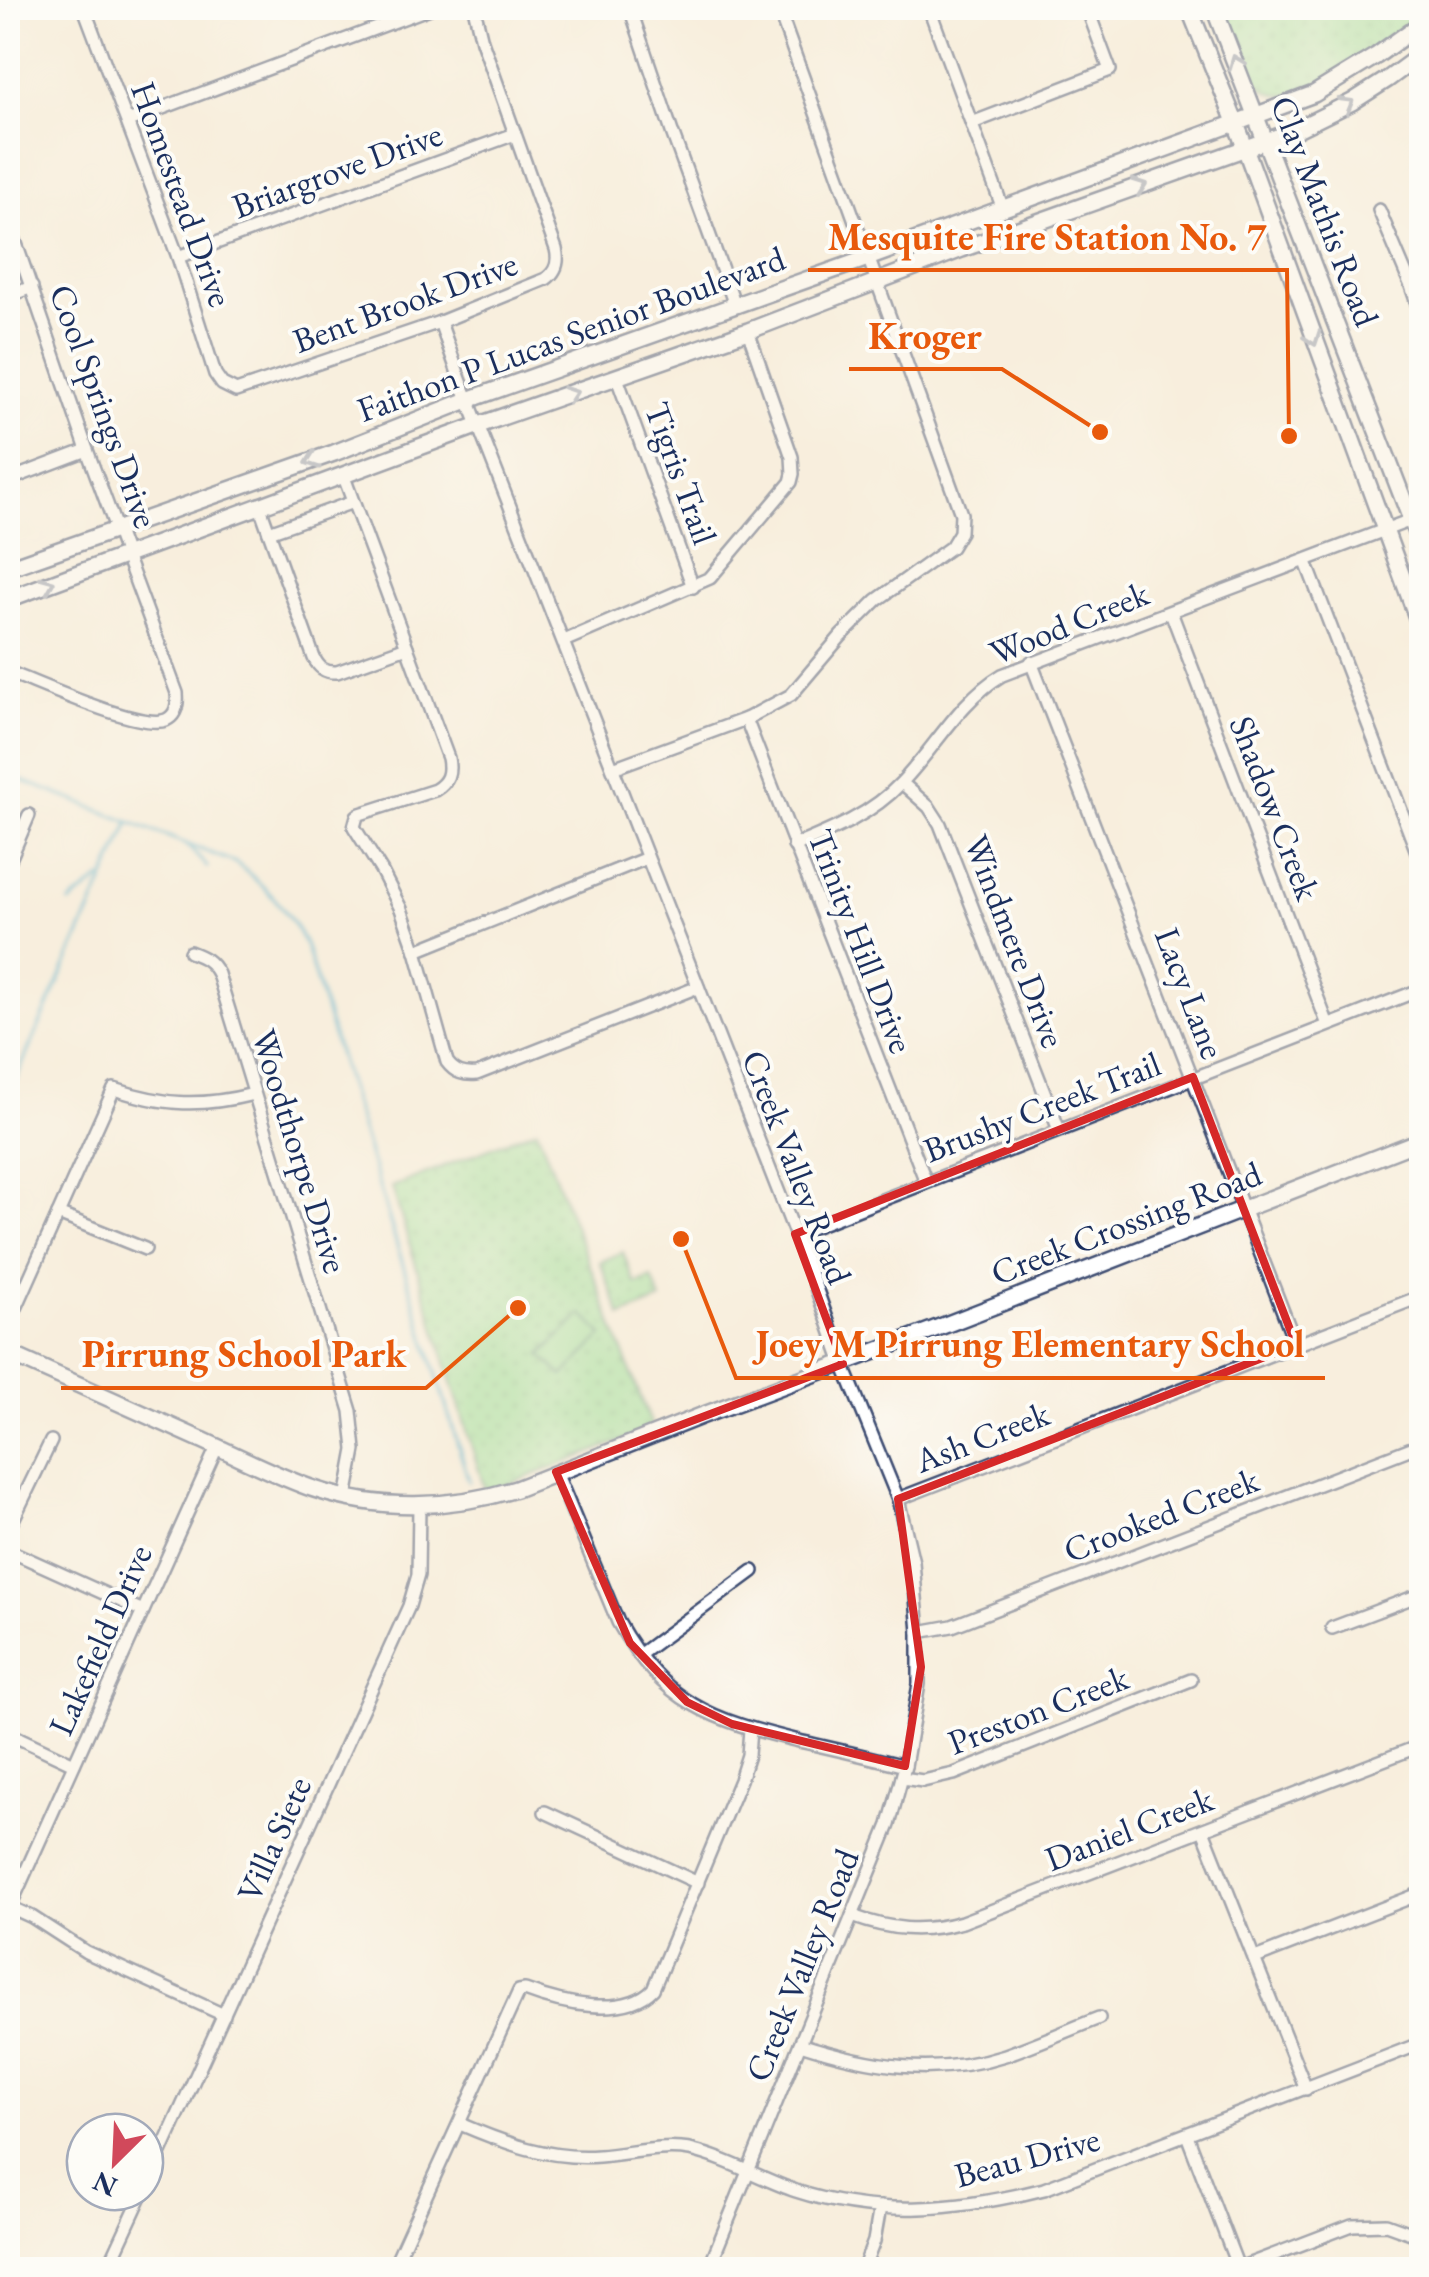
<svg xmlns="http://www.w3.org/2000/svg" width="1429" height="2277" font-family="'EB Garamond',serif">
  <defs>
    <pattern id="grass-dots" width="8" height="8" patternUnits="userSpaceOnUse" patternTransform="scale(2.5)"><rect width="8" height="8" fill="#98df99"/><path d="M2 2h.1M6 6h.1" fill="none" stroke="#82c086" stroke-width="1.8" stroke-linecap="round"/></pattern>
  </defs>
  <rect width="100%" height="100%" fill="#fdfcf7"/>
  <filter id="ink" filterUnits="userSpaceOnUse"><feTurbulence type="fractalNoise" baseFrequency=".01" numOctaves="2"/><feDisplacementMap in="SourceGraphic" scale="20" xChannelSelector="R" yChannelSelector="G"/><feConvolveMatrix kernelMatrix="1 2 1 2 8 2 1 2 1" color-interpolation-filters="sRGB"/></filter>
  <filter id="wash" filterUnits="userSpaceOnUse"><feTurbulence type="fractalNoise" baseFrequency=".0048" numOctaves="4" result="noise"/><feDisplacementMap in="SourceGraphic" scale="40" xChannelSelector="R" yChannelSelector="G"/><feGaussianBlur stdDeviation="2.25" result="paint"/><feColorMatrix in="noise" values="0 0 0 0 0 0 0 0 0 0 0 0 0 0 0 0 0 1.4 0 .05"/><feComposite in="paint" operator="in"/></filter>
  <g filter="url(#wash)">
    <rect width="100%" height="100%" fill="#f8eedd"/>
    <g fill="url(#grass-dots)" stroke="#5a877c" stroke-width="2.5">
      <path d="M1221,8h200l1,3c-36,37 -82,60 -126,85 -51,4 -61,-51 -75,-88z"/>
      <polygon points="537,1129 653,1429 486,1493 392,1187"/>
      <polygon points="623,1252 635,1284 652,1278 661,1300 621,1316 600,1262"/>
    </g>
    <polygon fill="#98df99" stroke="#5a877c" stroke-width="2.5" points="582,1314 603,1335 563,1376 541,1355"/>
    <g fill="none" stroke-linecap="round" stroke-linejoin="round">
      <g stroke="#4faece" stroke-width="4">
        <path d="M8,775l228,88c30,24 52,47 69,81l164,537"/>
        <polyline points="187,845 207,867"/>
        <polyline points="70,903 102,878"/>
        <polyline points="8,1096 130,822"/>
      </g>
    </g>
  </g>
  <g filter="url(#ink)">
    <g fill="none" stroke-linecap="round" stroke-linejoin="round">
      <defs>
        <g id="street">
          <path d="M84,8l94,249 37,117 7,10 14,7 204,-69 106,-43c11,-8 13,-18 10,-30l-74,-208 -8,-33"/>
          <polyline points="630,8 672,132 735,305"/>
          <polyline points="929,8 1003,209"/>
          <polyline points="128,121 430,8"/>
          <polyline points="972,123 1110,70 1087,8"/>
          <polyline points="1379,210 1411,286 1422,317"/>
          <path d="M8,220l79,230 90,243c1,11 0,22 -11,27 -27,10 -128,-37 -158,-48"/>
          <polyline points="178,257 515,134"/>
          <polyline points="8,296 32,287"/>
          <polyline points="440,322 460,379 814,1282 843,1364 898,1499 913,1562 919,1632 919,1684 905,1766 889,1825 708,2270"/>
          <polyline points="617,378 693,587"/>
          <path d="M344,477l104,281c3,15 0,24 -13,32l-75,24 -3,2 -3,11 27,43 20,39 15,42 31,111c8,11 17,13 30,12l221,-87"/>
          <polyline points="8,480 87,450"/>
          <path d="M260,507l54,151c5,10 11,15 23,14l70,-25"/>
          <polyline points="269,532 353,502"/>
          <polyline points="1306,562 1422,865"/>
          <polyline points="1171,612 1328,1025"/>
          <polyline points="564,641 710,578 791,482 793,474 792,457 748,331"/>
          <polyline points="1031,662 1296,1345"/>
          <polyline points="746,719 926,1182"/>
          <polyline points="613,768 746,719 791,695 841,636 877,600 951,547 960,532 961,514 778,8"/>
          <polyline points="902,783 929,807 940,824 1059,1130"/>
          <path d="M794,846c39,-16 78,-32 107,-63 35,-36 58,-82 101,-108l409,-155"/>
          <polyline points="8,864 29,815"/>
          <polyline points="416,951 647,858"/>
          <path d="M190,952c13,5 21,8 28,22l133,437 4,39 -9,48"/>
          <polyline points="58,1214 145,1249"/>
          <polyline points="795,1234 1422,989"/>
          <path d="M8,1326l106,-237c52,17 87,18 140,5"/>
          <path d="M556,1472l62,150c46,82 94,98 181,119 35,8 71,16 106,25"/>
          <polyline points="898,1499 1422,1296"/>
          <polyline points="8,1530 51,1441"/>
          <polyline points="8,1550 143,1611"/>
          <polyline points="1332,1628 1422,1594"/>
          <polyline points="919,1632 952,1626 1422,1444"/>
          <polyline points="639,1655 753,1571"/>
          <polyline points="8,1733 74,1764"/>
          <polyline points="902,1778 923,1781 954,1774 1191,1680"/>
          <polyline points="545,1812 698,1883"/>
          <polyline points="1203,1830 1306,2089"/>
          <polyline points="8,1906 32,1917 86,1952 224,2015"/>
          <polyline points="8,1911 217,1447"/>
          <path d="M852,1916c38,14 70,17 110,6l460,-177"/>
          <polyline points="1255,1958 1422,1893"/>
          <path d="M800,2044c69,22 134,34 205,11 32,-11 63,-25 94,-37"/>
          <path d="M460,2124c44,19 90,36 139,32 29,-2 62,-11 91,-6 36,8 71,29 106,41 83,27 165,19 248,-2l378,-146"/>
          <polyline points="1187,2135 1239,2270"/>
          <polyline points="145,2188 409,1606 418,1575 419,1505"/>
          <polyline points="107,2270 143,2192"/>
          <path d="M392,2270l127,-279 6,-1c34,13 99,29 128,-1l87,-209 8,-25 2,-26"/>
          <polyline points="863,2270 874,2241 880,2207"/>
          <polyline points="1234,2270 1352,2225 1386,2224 1422,2237"/>
        </g>
        <g id="secondary">
          <polyline points="1189,8 1240,134 1422,631"/>
          <polyline points="1214,8 1422,548"/>
          <polyline points="8,568 334,453 468,400 868,258 1314,94 1376,56 1422,23"/>
          <polyline points="8,599 479,425 748,331 962,249 1291,132 1352,102 1388,79 1422,54"/>
          <path d="M8,1353c62,28 125,56 187,84 40,17 78,38 119,52 66,22 136,20 202,0l185,-73 231,-86 490,-190"/>
        </g>
      </defs>
      <use href="#street" stroke="#3c4c71" stroke-width="16"/>
      <use href="#secondary" stroke="#3c4c71" stroke-width="20"/>
      <use href="#street" stroke="#fff" stroke-width="11"/>
      <use href="#secondary" stroke="#fff" stroke-width="15"/>
    </g>
    <defs><path id="oneway-chevron" d="M-2-3.5L2.5 0L-2 3.5" fill="none" stroke-width="1.6" stroke-linecap="round" stroke-linejoin="round" transform="scale(2.5)"/></defs>
    <g stroke="#8d97ae">
      <use href="#oneway-chevron" transform="translate(1236 62) rotate(-111)"/>
      <use href="#oneway-chevron" transform="translate(1347 104) rotate(-30)"/>
      <use href="#oneway-chevron" transform="translate(1140 186) rotate(-20)"/>
      <use href="#oneway-chevron" transform="translate(1313 339) rotate(70)"/>
      <use href="#oneway-chevron" transform="translate(571 394) rotate(-19)"/>
      <use href="#oneway-chevron" transform="translate(312 461) rotate(160)"/>
      <use href="#oneway-chevron" transform="translate(48 584) rotate(-22)"/>
    </g>
  </g>
  <path d="M0 0H1429V2277H0ZM1193,1077l103,268 -398,154 23,168 -16,99 -173,-42 -45,-22 -57,-59 -74,-171 287,-108 -48,-130z" fill="#f8eedd" fill-opacity=".55" fill-rule="evenodd"/>
  <path fill="none" stroke="#d62828" stroke-width="8" stroke-linejoin="round" d="M1193,1077l103,268 -398,154 23,168 -16,99 -173,-42 -45,-22 -57,-59 -74,-171 287,-108 -48,-130z"/>
  <g text-anchor="middle" stroke-width="8" stroke-linejoin="round" paint-order="stroke">
    <g font-size="35" fill="#1b2f5e" stroke="#fdfcf7">
      <text transform="translate(337 170) rotate(-20)" y="12">Briargrove Drive</text>
      <text transform="translate(182 194) rotate(70)" y="12">Homestead Drive</text>
      <text transform="translate(1325 211) rotate(69)" y="12">Clay Mathis Road</text>
      <text transform="translate(405 302) rotate(-20)" y="12">Bent Brook Drive</text>
      <text transform="translate(571 334) rotate(-20)" y="12">Faithon P Lucas Senior Boulevard</text>
      <text transform="translate(104 406) rotate(70)" y="12">Cool Springs Drive</text>
      <text transform="translate(681 473) rotate(70)" y="12">Tigris Trail</text>
      <text transform="translate(1069 623) rotate(-22)" y="12">Wood Creek</text>
      <text transform="translate(1275 808) rotate(69)" y="12">Shadow Creek</text>
      <text transform="translate(861 941) rotate(69)" y="12">Trinity Hill Drive</text>
      <text transform="translate(1015 941) rotate(69)" y="12">Windmere Drive</text>
      <text transform="translate(1190 993) rotate(69)" y="12">Lacy Lane</text>
      <text transform="translate(1042 1107) rotate(-21)" y="12">Brushy Creek Trail</text>
      <text transform="translate(300 1151) rotate(73)" y="12">Woodthorpe Drive</text>
      <text transform="translate(797 1167) rotate(69)" y="12">Creek Valley Road</text>
      <text transform="translate(1126 1223) rotate(-21)" y="12">Creek Crossing Road</text>
      <text transform="translate(982 1437) rotate(-21)" y="12">Ash Creek</text>
      <text transform="translate(1161 1515) rotate(-21)" y="12">Crooked Creek</text>
      <text transform="translate(100 1640) rotate(-66)" y="12">Lakefield Drive</text>
      <text transform="translate(1038 1710) rotate(-21)" y="12">Preston Creek</text>
      <text transform="translate(1129 1829) rotate(-21)" y="12">Daniel Creek</text>
      <text transform="translate(274 1839) rotate(-66)" y="12">Villa Siete</text>
      <text transform="translate(802 1965) rotate(-68)" y="12">Creek Valley Road</text>
      <text transform="translate(1027 2157) rotate(-15)" y="12">Beau Drive</text>
    </g>
  </g>
  <path fill="none" stroke="#e8590c" stroke-width="4" d="M1289 436L1287 270H808M1100 432L1002 369H849M681 1239L736 1378H1325M518 1308L426 1388H61"/>
  <g fill="#e8590c" stroke="#fdfcf7" stroke-width="4">
    <circle cx="1289" cy="436" r="10"/>
    <circle cx="1100" cy="432" r="10"/>
    <circle cx="681" cy="1239" r="10"/>
    <circle cx="518" cy="1308" r="10"/>
  </g>
  <g font-size="38" text-anchor="middle" font-weight="bold" fill="#e8590c" stroke="#fdfcf7" stroke-width="8" stroke-linejoin="round" paint-order="stroke">
    <text x="1047" y="250">Mesquite Fire Station No. 7</text>
    <text x="925" y="349">Kroger</text>
    <text x="1030" y="1357">Joey M Pirrung Elementary School</text>
    <text x="244" y="1367">Pirrung School Park</text>
  </g>
  <rect width="1429" height="2277" fill="none" stroke="#fdfcf7" stroke-width="40"/>
  <g transform="translate(115 2162) rotate(204)"><circle r="48" fill="#fdfcf7" stroke="#a3aaba" stroke-width="2.5"/>
  <path d="M0-8L18 38L0 25L-18 38Z" fill="#d1495b"/>
  <text y="-15" font-size="28" font-weight="bold" text-anchor="middle" fill="#1b2f5e">N</text>
  </g>
</svg>
